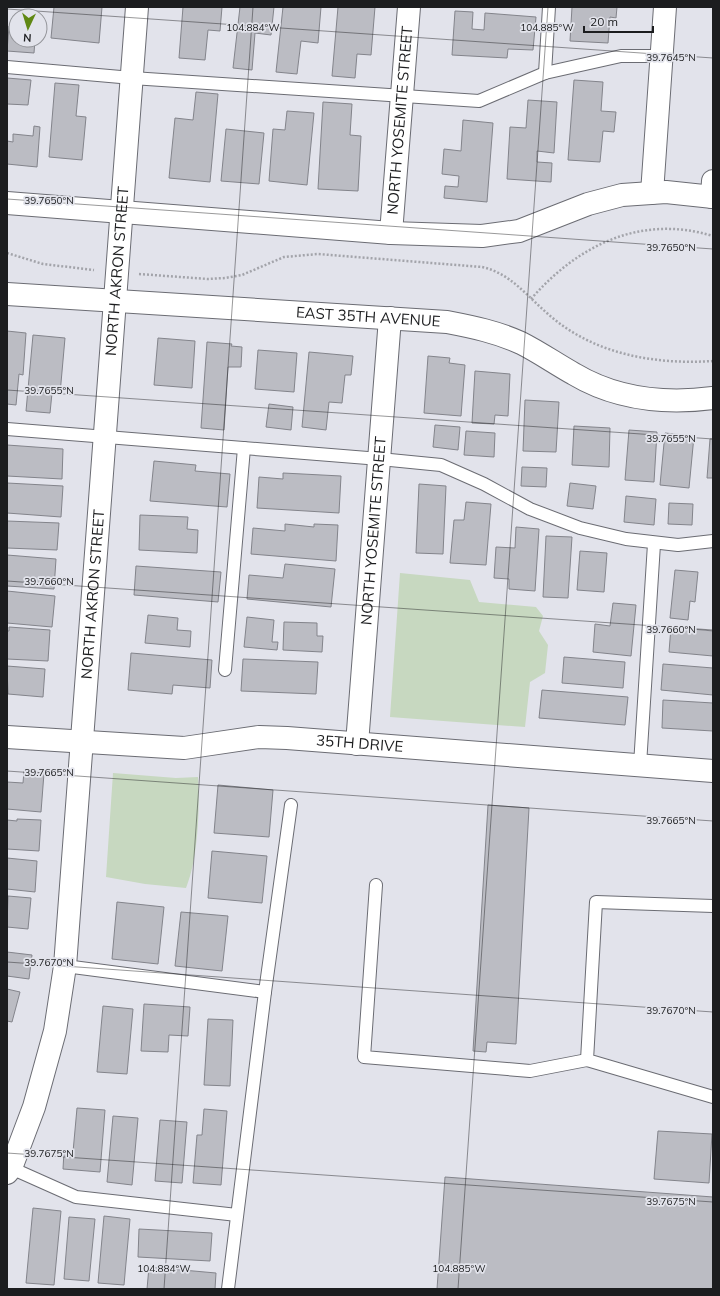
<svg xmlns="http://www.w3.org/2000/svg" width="720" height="1296" font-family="Mulish,sans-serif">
  <rect width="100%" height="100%" fill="#e2e3eb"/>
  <g fill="#c7d8c0">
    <polygon points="400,573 470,580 479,602 536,607 543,616 539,631 548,645 545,673 530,682 525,727 390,717"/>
    <path d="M113,773l63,5 22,-1c2,31 0,82 -12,111l-41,-4 -39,-7z"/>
  </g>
  <g fill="#bbbcc3" stroke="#83848b">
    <polygon points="54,7 102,7 99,43 51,38"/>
    <polygon points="183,7 222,7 220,31 208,30 205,60 179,58"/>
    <polygon points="240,7 274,7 271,35 255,33 252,70 233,68"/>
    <polygon points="283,7 321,7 318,43 301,41 297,74 276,72"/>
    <polygon points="338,7 375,7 371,55 357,54 355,78 332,76"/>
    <polygon points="572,7 617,7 616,18 610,17 608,43 570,41"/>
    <polygon points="455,11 473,12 472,29 484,30 485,13 536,17 533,50 508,49 507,58 452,55"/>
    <polygon points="9,26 16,27 16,40 35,40 34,53 7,51"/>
    <polygon points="7,78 31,80 28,105 7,104"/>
    <polygon points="574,80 603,82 601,111 616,112 614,132 603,131 600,162 568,160"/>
    <polygon points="55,83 79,85 76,116 86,117 82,160 49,157"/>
    <polygon points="196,92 218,94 210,182 169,178 175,118 193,120"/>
    <polygon points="528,100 557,102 554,153 537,151 537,162 552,163 551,182 507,179 510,127 526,128"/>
    <polygon points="323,102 352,104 350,135 361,136 358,191 318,189"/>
    <polygon points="287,111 314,113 307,185 269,181 273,129 285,130"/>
    <polygon points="463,120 493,123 487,202 444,198 445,186 458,187 459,176 442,174 444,149 461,151"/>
    <polygon points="34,126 40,127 37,167 7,164 7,141 13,142 13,134 33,136"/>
    <polygon points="226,129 264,133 259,184 221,181"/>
    <polygon points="7,331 26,333 23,375 19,374 16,405 7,404"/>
    <polygon points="33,335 65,338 60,394 52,393 50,413 26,411"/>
    <polygon points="158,338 195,341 192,388 154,385"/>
    <polygon points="207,342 232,344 231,346 242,347 241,367 228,367 224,430 201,428"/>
    <polygon points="258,350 297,353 294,392 255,389"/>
    <polygon points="309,352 353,356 351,375 345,375 342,403 329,402 326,430 302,427"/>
    <polygon points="428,356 450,358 449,363 465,365 461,416 424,413"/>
    <polygon points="475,371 510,374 508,416 495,415 494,424 472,423"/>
    <polygon points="525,400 559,402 556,452 523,451"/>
    <polygon points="269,404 293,407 291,430 266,427"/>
    <polygon points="435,425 460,427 458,450 433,447"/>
    <polygon points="574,426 610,428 609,467 572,465"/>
    <polygon points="629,430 657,432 654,482 625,480"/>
    <polygon points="466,431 495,433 494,457 464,455"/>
    <polygon points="665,433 694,436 689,488 660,485"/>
    <polygon points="710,439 713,439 713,478 707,478"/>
    <polygon points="7,445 63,449 62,479 7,476"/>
    <polygon points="154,461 196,465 195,471 230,474 227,507 150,501"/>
    <polygon points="522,467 547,468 546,487 521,486"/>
    <polygon points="283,473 341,476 339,513 257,508 259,477 283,479"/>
    <polygon points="7,483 63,486 61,517 7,513"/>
    <polygon points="570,483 596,486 593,509 567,506"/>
    <polygon points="419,484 446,486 443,554 416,553"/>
    <polygon points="626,496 656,499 654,525 624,522"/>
    <polygon points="466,502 491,504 486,565 450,563 454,520 464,520"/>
    <polygon points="669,503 693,504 692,525 668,524"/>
    <polygon points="140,515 188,517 187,529 198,530 197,553 139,550"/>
    <polygon points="7,521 59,523 57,550 7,548"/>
    <polygon points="285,524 314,527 314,524 338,525 336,561 251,554 253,528 285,531"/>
    <polygon points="516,527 539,529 535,591 509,589 509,579 494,578 496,547 515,548"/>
    <polygon points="546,536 572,537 568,598 543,597"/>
    <polygon points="580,551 607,553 604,592 577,590"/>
    <polygon points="7,555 56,559 54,589 7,586"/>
    <polygon points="285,564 335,569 331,607 247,599 249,575 283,578"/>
    <polygon points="136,566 221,572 218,602 134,595"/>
    <polygon points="675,570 698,572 695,602 690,601 688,620 670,618"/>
    <polygon points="7,591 55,596 52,627 7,623"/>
    <polygon points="613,603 636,605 631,656 593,652 595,624 610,626"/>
    <polygon points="148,615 178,618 177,630 191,631 190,647 145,643"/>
    <polygon points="247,617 274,620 272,642 278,642 277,650 244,647"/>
    <polygon points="284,622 317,623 317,636 323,636 322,652 283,650"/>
    <polygon points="9,627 50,630 48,661 7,659 7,631 9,631"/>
    <polygon points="671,627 713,631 713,656 669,652"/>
    <polygon points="131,653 212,660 210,688 173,685 172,694 128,690"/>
    <polygon points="564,657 625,662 623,688 562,683"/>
    <polygon points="243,659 318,662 316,694 241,691"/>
    <polygon points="663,664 713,668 713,695 661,690"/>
    <polygon points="7,666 45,669 43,697 8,694"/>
    <polygon points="542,690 628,697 625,725 539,718"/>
    <polygon points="663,700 713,703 713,731 662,728"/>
    <polygon points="24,771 44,773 41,812 7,809 7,775 7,782 23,783"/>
    <polygon points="218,785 273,790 269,837 214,833"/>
    <polygon points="488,805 529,808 516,1044 487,1042 486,1052 473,1051"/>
    <polygon points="17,819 41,820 39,851 7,849 7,820 17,821"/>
    <polygon points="212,851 267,856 262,903 208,898"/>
    <polygon points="7,858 37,861 35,892 7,889"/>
    <polygon points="8,896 31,898 28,929 7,927"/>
    <polygon points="117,902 164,907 158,964 112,959"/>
    <polygon points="181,912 228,916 222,971 175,966"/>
    <polygon points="7,952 32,955 29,979 7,976"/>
    <polygon points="7,989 20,992 12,1022 7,1021"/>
    <polygon points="144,1004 190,1007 188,1036 169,1035 168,1052 141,1051"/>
    <polygon points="103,1006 133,1009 127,1074 97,1072"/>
    <polygon points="208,1019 233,1020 230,1086 204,1085"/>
    <polygon points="77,1108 105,1110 100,1172 63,1169 64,1151 73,1152"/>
    <polygon points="204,1109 227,1111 221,1185 193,1183 197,1135 202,1135"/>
    <polygon points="113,1116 138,1118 132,1185 107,1182"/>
    <polygon points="160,1120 187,1122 182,1183 155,1181"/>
    <polygon points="658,1131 712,1134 709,1183 654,1179"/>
    <polygon points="445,1177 713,1197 713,1289 437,1289"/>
    <polygon points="33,1208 61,1211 54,1285 26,1283"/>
    <polygon points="104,1216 130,1219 124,1285 98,1283"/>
    <polygon points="69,1217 95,1219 89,1281 64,1279"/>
    <polygon points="139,1229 212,1233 210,1261 138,1257"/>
    <polygon points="149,1267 216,1273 215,1289 147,1289"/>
  </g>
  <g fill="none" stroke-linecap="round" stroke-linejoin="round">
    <defs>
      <g id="service">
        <polyline points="7,67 132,78 479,101 545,73 621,56 662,56"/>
        <polyline points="545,73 549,7"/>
        <polyline points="7,429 380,459 441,465 484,484 530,509 580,528 626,539 678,545 713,541"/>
        <polyline points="225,670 244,448"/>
        <polyline points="640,765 654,544"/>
        <polyline points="376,885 364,1057 530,1071 587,1060"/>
        <polyline points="713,906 596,902 587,1060 713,1097"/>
        <polyline points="65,966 265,992"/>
        <polyline points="11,1168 76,1197 237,1215"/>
        <polyline points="228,1289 265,992 291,805"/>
      </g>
      <g id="minor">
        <polyline points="652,193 665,7"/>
        <polyline points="712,197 713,181"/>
        <path id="s1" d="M391,233l18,-226"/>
        <path id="s2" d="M7,737l177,11 75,-11 28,1 426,33"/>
        <path id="s3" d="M357,744l33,-426"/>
        <path id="s4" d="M7,1173l4,-5 23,-61 21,-76 10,-65 72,-959"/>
      </g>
      <g id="tertiary">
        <polyline points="7,203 391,233 482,236 519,231 588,204 622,195 666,192 713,197"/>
        <path id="s5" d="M7,294l440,28c26,5 50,10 74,21 18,9 35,21 53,31 42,25 92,30 139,24"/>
      </g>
    </defs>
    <use href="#service" stroke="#6b6c73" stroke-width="14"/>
    <use href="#minor" stroke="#6b6c73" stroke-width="24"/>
    <use href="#tertiary" stroke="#6b6c73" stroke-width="24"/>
    <g stroke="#a3a4aa" stroke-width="2.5" stroke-dasharray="2 2" stroke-linecap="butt">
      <polyline points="7,253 43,264 94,270"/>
      <path d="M139,274l69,5 17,-1 17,-3 42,-18 34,-3 164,13c28,6 45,29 66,47 45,40 106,51 165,47"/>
      <path d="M531,299c47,-54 110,-85 182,-63"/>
    </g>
    <use href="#service" stroke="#fff" stroke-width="12"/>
    <use href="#minor" stroke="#fff" stroke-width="22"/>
    <use href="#tertiary" stroke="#fff" stroke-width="22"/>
  </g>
  <path fill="none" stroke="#1c1d1f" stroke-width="1" stroke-opacity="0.45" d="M7,9l706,49M7,199l706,50M7,390l706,49M7,581l706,49M7,771l706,50M7,962l706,50M7,1153l706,49M164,1289l89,-1282M458,1289l90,-1282"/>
  <g text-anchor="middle" stroke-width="3.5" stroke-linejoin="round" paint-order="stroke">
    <g font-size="15" fill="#1c1d1f" stroke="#e2e3eb">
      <text dy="5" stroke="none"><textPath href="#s1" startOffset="113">NORTH YOSEMITE STREET</textPath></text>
      <text dy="5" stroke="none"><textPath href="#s4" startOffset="913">NORTH AKRON STREET</textPath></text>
      <text dy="5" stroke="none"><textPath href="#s5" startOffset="362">EAST 35TH AVENUE</textPath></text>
      <text dy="5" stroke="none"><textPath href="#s3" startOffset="214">NORTH YOSEMITE STREET</textPath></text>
      <text dy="5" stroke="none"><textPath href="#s4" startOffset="589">NORTH AKRON STREET</textPath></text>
      <text dy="5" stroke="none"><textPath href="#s2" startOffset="354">35TH DRIVE</textPath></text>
    </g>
  </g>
  <g font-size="10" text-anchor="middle" fill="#1c1d1f" stroke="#e2e3eb" stroke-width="3.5" stroke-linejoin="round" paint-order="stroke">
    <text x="547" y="31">104.885°W</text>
    <text x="253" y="31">104.884°W</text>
    <text x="671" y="61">39.7645°N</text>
    <text x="49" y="204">39.7650°N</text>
    <text x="671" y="251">39.7650°N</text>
    <text x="49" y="394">39.7655°N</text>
    <text x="671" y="442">39.7655°N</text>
    <text x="49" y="585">39.7660°N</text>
    <text x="671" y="633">39.7660°N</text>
    <text x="49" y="776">39.7665°N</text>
    <text x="671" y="824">39.7665°N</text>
    <text x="49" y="966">39.7670°N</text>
    <text x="671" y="1014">39.7670°N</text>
    <text x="49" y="1157">39.7675°N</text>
    <text x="671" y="1205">39.7675°N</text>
    <text x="164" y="1272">104.884°W</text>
    <text x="459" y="1272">104.885°W</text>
  </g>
  <rect width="720" height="1296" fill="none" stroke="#1c1d1f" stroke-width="16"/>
  <g transform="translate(28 28) rotate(184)"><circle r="19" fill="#e2e3eb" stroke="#939499"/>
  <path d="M0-3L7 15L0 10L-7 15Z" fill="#608813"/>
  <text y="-6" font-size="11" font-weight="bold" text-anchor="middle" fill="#1c1d1f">N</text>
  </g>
  <path d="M584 26v6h69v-6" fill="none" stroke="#1c1d1f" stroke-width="2"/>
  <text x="590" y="26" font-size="12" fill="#1c1d1f" stroke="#e2e3eb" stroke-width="3" paint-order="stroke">20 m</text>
</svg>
